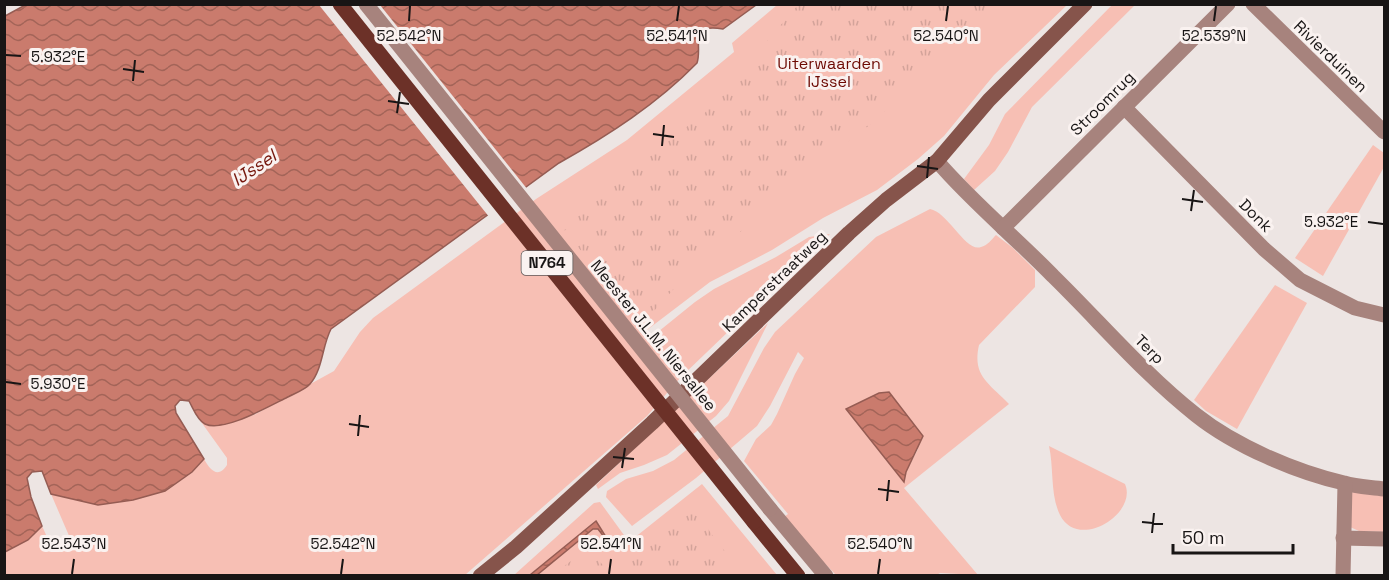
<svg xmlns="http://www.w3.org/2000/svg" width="1389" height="580" font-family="'Space Grotesk',sans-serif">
  <defs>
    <pattern id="park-tufts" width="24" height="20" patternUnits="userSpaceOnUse" patternTransform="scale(1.5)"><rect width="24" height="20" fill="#f7bfb4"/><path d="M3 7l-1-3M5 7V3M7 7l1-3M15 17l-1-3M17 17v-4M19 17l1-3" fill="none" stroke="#d3a39a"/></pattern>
    <pattern id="water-waves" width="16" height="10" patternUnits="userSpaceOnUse" patternTransform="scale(1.5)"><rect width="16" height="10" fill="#ca7b6d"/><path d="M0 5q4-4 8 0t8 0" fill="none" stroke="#a36458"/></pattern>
  </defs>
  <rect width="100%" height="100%" fill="#ede5e3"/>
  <g fill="#f7bfb4" fill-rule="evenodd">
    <path d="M777,5h290l-73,70 -50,61 -26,23 -41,31 -54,28 -51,32 -62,32 -67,51 5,7 47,-38 19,-13 62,-32 33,-20 21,-3 -150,144 -33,38 -182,159 -460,1v-24l23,-12 14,-14c5,10 8,23 21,22l5,-3 2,-7 -19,-44 47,11 36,-5 58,-28 12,-13c6,11 14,20 23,6v-7l-28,-39 7,5 48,-9 80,-44 26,-39 13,-14 163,-119 91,-59 107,-88 -2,-9z"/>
    <polygon points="1112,5 1135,5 1032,107 1008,152 995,171 974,190 964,179 989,145 1005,114"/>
    <polygon points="1373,145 1384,153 1384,167 1323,276 1295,258"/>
    <path d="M930,209c18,3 36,44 51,38 6,-1 11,-8 15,-12l17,13 22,22v17l-56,58c-7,31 10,38 30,59l-105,84 74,87 -38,-2 -5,3 -99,-1 -34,-35 -18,-23 4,-3 -44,-53 12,-22 15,-14 6,-11 18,-40 9,-16 -6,-6 -28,54 -13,20 -61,52 -64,48 -26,-29 1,-6 19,-12 27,-8 21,-11 54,-44 36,-68 11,-16 101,-95zM889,392l29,57 -12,23 -2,9z"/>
    <polygon points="1275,285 1307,303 1237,429 1206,411 1194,400"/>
    <polygon points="768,323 729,401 716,416 667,455 644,465 620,473 598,489 596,485"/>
    <path d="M1049,446l76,38c13,30 -47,67 -65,31 -10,-20 -6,-47 -11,-69z"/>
    <polygon points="702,484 777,575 537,575 593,529 598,529 606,537 596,522 530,575 513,576 594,503 600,502 629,542"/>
    <polygon points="1353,492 1384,494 1384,532 1359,531 1350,527 1348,495"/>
  </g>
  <g fill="url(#park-tufts)">
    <polygon points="798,5 995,5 871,124 806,173 738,234 713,249 699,261 653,312 644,330 574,242 578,237 570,227 564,231 555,219 595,193 703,115"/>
    <polygon points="696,507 710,532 743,575 552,575 587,549 610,572"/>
  </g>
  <g fill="url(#water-waves)" stroke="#955c53" stroke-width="1.5">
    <path d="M27,4l729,1 -33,24c-36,-6 -20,16 -26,34 -40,41 -88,72 -138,100l-228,166c-9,17 -8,40 -21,55 -5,6 -17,10 -24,14 -17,8 -63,35 -81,26 -8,-4 -12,-16 -16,-23l-9,-1 -5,6 1,7 28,46 -12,13 -27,19 -32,9 -35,5 -47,-11 -9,-23 -10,1 -5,6 4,19 11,29 -14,14 -23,12v-536z"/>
    <polygon points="889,392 923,436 906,472 904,482 846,409 879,393"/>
    <polygon points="596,521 606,537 604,537 598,529 593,529 537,575 530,575"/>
  </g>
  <polygon fill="#ede5e3" points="319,5 380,5 528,190 490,218"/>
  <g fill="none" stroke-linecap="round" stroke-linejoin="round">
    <g stroke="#a7837d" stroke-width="15">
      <polyline points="1253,4 1384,132"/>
      <polyline points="1124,107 1264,249 1300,280 1355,308 1384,315"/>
      <path d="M937,161c35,41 78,76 116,115 48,47 91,98 143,139 39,31 100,57 148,68 13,4 27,4 40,6"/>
      <polyline points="1003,228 1228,4"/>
      <polyline points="770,509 826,576"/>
      <polyline points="1343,538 1384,539"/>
      <polyline points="1343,576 1345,484"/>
    </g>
    <polyline stroke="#86544b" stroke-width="15" points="480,576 516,547 652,423 849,233 886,200 937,161 989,100 1085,4"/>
    <polyline stroke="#6c3128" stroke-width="15" points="754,522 798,576"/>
    <polyline stroke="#a7837d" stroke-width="15" points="366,4 770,509"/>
    <polyline stroke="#6c3128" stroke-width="15" points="340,4 754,522"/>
  </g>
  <path fill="none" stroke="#181515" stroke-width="2" d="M409,21l1,-15M677,21l2,-15M946,21l2,-15M1214,21l2,-15M6,55l15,1M123,69l21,3M133,81l2,-21M388,101l21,3M397,113l3,-21M653,134l21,3M662,146l2,-21M917,166l21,3M927,178l2,-21M1182,199l21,3M1191,211l3,-21M1368,222l15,2M6,382l15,2M349,424l20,3M358,436l2,-21M613,457l21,2M622,468l3,-20M878,489l21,3M887,501l2,-21M1142,522l21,2M1152,533l2,-20M72,574l2,-15M341,574l2,-15M609,574l2,-15M878,574l2,-15"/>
  <g text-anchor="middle" stroke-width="6" stroke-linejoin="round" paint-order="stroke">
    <rect fill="#faf2f0" stroke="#5c5757" stroke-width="1.5" x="521.5" y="251" width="51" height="24" rx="4.5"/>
    <g font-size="15" font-weight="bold" fill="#181515">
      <text x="547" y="268">N764</text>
    </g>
    <g font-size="16" fill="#181515" stroke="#faf2f0">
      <text transform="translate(1331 56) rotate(44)" y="6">Rivierduinen</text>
      <text transform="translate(1102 103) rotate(-45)" y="6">Stroomrug</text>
      <text transform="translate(1256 215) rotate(45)" y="6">Donk</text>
      <text transform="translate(774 281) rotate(-44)" y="6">Kamperstraatweg</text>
      <text transform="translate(654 335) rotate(51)" y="6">Meester J.L.M. Niersallee</text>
      <text transform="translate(1150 349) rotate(45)" y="6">Terp</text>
    </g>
    <g font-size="16" fill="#6d0a03" stroke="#faf2f0">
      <text x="829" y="69">Uiterwaarden<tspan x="829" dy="18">IJssel</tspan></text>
    </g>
    <g font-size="18" font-style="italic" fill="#76170d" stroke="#faf2f0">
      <text transform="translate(254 168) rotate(-34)" y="6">IJssel</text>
    </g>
  </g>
  <g font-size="15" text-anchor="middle" fill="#181515" stroke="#faf2f0" stroke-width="6" stroke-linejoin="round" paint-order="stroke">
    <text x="409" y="41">52.542°N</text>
    <text x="677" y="41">52.541°N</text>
    <text x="946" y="41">52.540°N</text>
    <text x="1214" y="41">52.539°N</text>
    <text x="58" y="62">5.932°E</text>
    <text x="1331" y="227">5.932°E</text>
    <text x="58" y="389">5.930°E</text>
    <text x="74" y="549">52.543°N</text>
    <text x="343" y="549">52.542°N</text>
    <text x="611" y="549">52.541°N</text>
    <text x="880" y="549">52.540°N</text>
  </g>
  <rect width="1389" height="580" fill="none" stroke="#181515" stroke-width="12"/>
  <path d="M1173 544v9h120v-9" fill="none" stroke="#181515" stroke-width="3"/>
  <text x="1182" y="544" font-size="18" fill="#181515" stroke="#faf2f0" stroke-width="4.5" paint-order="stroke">50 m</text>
</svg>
